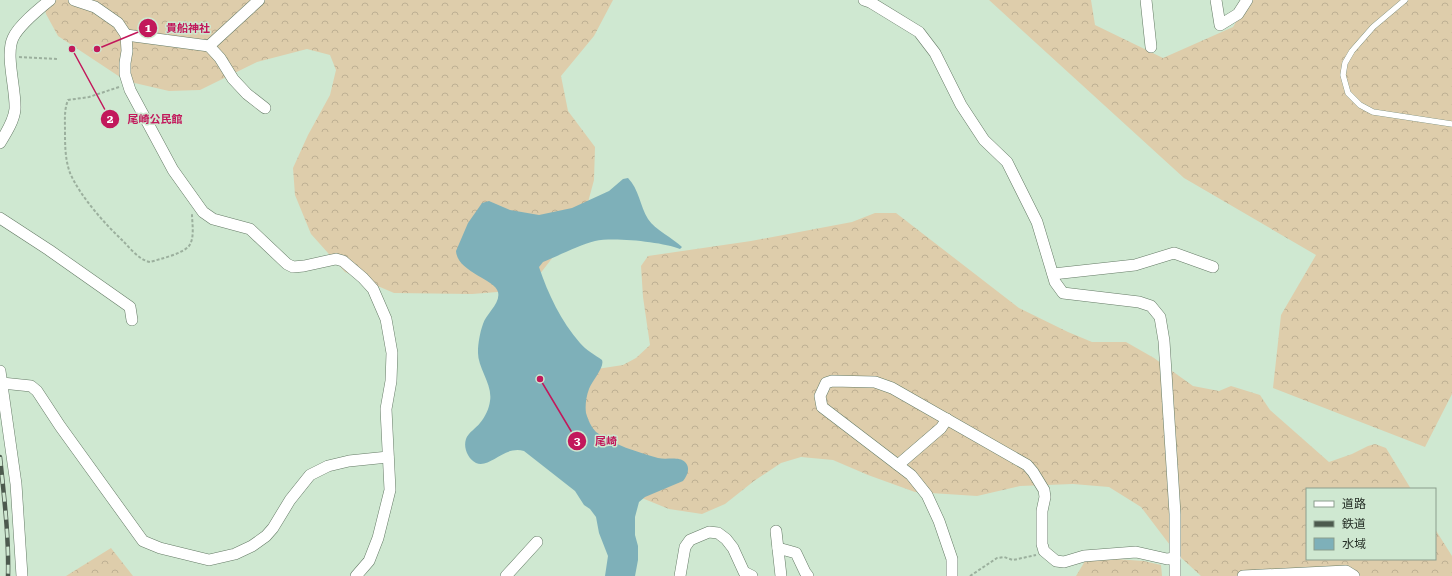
<svg xmlns="http://www.w3.org/2000/svg" width="1452" height="576" font-family="'Roboto Serif','Noto Sans JP',serif">
  <defs>
    <pattern id="forest-crowns" width="20" height="18" patternUnits="userSpaceOnUse"><rect width="20" height="18" fill="#decdab"/><path d="M2 6a3 3 0 1 1 6 0M12 15a3 3 0 1 1 6 0" fill="none" stroke="#beb093"/></pattern>
  </defs>
  <rect width="100%" height="100%" fill="#cfe8d1"/>
  <g fill="url(#forest-crowns)">
    <polygon points="43,0 613,0 594,36 561,76 568,111 595,147 594,180 584,217 536,279 511,291 472,294 394,293 345,272 311,234 295,195 293,168 308,135 330,95 336,70 330,55 307,49 257,62 200,90 169,91 126,81 58,36 46,14"/>
    <polygon points="989,0 1091,0 1095,25 1163,58 1233,27 1249,0 1452,0 1452,394 1425,447 1273,388 1281,315 1316,255 1184,178"/>
    <polygon points="875,213 896,213 1019,308 1068,332 1092,342 1126,342 1154,358 1193,386 1219,391 1231,386 1260,395 1270,410 1329,462 1352,454 1368,446 1375,444 1386,448 1411,489 1307,489 1307,559 1435,559 1435,529 1452,556 1452,576 1201,576 1176,553 1141,507 1109,487 1073,484 1020,486 977,496 915,492 868,475 833,460 801,457 781,463 754,481 725,504 702,514 669,509 627,492 550,386 571,373 623,365 636,358 650,345 643,297 641,266 648,256 751,241 852,222"/>
    <polygon points="111,548 133,576 66,576"/>
    <polygon points="1101,558 1144,561 1161,565 1162,576 1076,576 1085,561"/>
  </g>
  <path fill="#7eb0b9" d="M628,178c11,11 12,28 20,41 7,11 25,19 34,28l-2,2c-18,-7 -66,-12 -85,-8 -16,4 -37,15 -52,21l-4,5c9,27 22,54 41,76 6,7 15,12 22,17 3,7 -10,21 -13,29 -3,8 -4,17 -3,24 2,7 5,14 10,19 17,13 42,20 62,26 9,2 21,-2 27,4 6,6 2,14 -2,19l-38,16 -6,5 -4,15v18l3,11v14l-3,16h-30l3,-20 -9,-23 -3,-16 -6,-8 -6,-4 -9,-14 -51,-40c-20,-6 -34,18 -48,12 -8,-4 -13,-15 -10,-24 2,-6 10,-11 14,-16 5,-6 9,-14 10,-22 3,-17 -13,-33 -12,-50 0,-7 2,-19 5,-27 3,-10 18,-21 15,-32 -3,-13 -41,-20 -42,-41l12,-28 14,-20 7,-2 21,9 29,5 33,-7 37,-17 14,-12z"/>
  <g fill="none" stroke-linecap="round" stroke-linejoin="round">
    <defs>
      <polyline id="service" points="1405,0 1373,27 1352,51 1345,63 1343,75 1348,93 1360,105 1373,112 1452,124"/>
      <g id="minor">
        <polyline points="74,0 95,7 118,23 126,35 127,51 125,63 125,74 130,90 173,170 203,212 213,219 250,229 287,264 293,267 304,266 336,259 343,261 363,278 373,289 386,319 392,353 391,381 386,409 390,490 378,538 369,561 356,576"/>
        <polyline points="864,0 870,2 919,32 935,53 961,105 984,140 1007,162 1037,222 1055,282 1063,293 1139,302 1151,306 1160,317 1164,341 1175,514 1175,576"/>
        <polyline points="1146,0 1151,47"/>
        <polyline points="1216,0 1220,25 1238,14 1247,0"/>
        <polyline points="126,35 209,46 259,0"/>
        <polyline points="209,46 220,58 233,79 247,94 265,108"/>
        <path d="M0,143c6,-10 14,-22 15,-34 1,-20 -10,-54 -2,-71 6,-13 26,-29 37,-38"/>
        <polyline points="0,218 49,250 130,307 132,320"/>
        <polyline points="1053,274 1135,265 1174,253 1213,267"/>
        <polyline points="0,371 16,484 22,576"/>
        <polyline points="2,383 31,386 37,391 60,426 143,541 160,548 209,560 235,554 252,546 266,536 273,528 290,500 310,475 328,466 349,461 388,457"/>
        <polyline points="898,465 941,428 947,419"/>
        <polyline points="776,531 781,576"/>
        <polyline points="778,548 796,553 805,572 808,576"/>
        <polyline points="506,576 537,542"/>
        <polyline points="680,576 685,547 690,540 709,532 718,533 726,539 733,548 744,572 752,576"/>
        <polyline points="952,576 952,559 939,521 927,495 911,475 822,407 820,396 826,383 832,381 875,382 892,388 1027,465 1033,472 1044,490 1045,497 1042,511 1042,544 1044,551 1056,561 1064,562 1084,556 1136,552 1167,559 1175,558"/>
        <polyline points="1243,576 1346,571 1354,576"/>
      </g>
    </defs>
    <use href="#service" stroke="#657b66" stroke-width="6"/>
    <use href="#minor" stroke="#657b66" stroke-width="12"/>
    <g stroke="#9baf9d" stroke-width="2" stroke-dasharray="3 2" stroke-linecap="butt">
      <polyline points="19,57 58,59"/>
      <path d="M119,87l-30,10 -21,3c-4,10 -3,20 -3,30 0,15 0,29 5,43 10,23 34,50 52,67 8,8 17,20 28,22 10,-3 32,-8 39,-16 6,-8 3,-23 3,-32"/>
      <polyline points="970,576 997,558 1004,557 1013,560 1036,555"/>
    </g>
    <use href="#service" stroke="#fff" stroke-width="5.5"/>
    <use href="#minor" stroke="#fff" stroke-width="11"/>
    <defs>
      <path id="rail" d="M0,457c4,39 9,79 8,119"/>
    </defs>
    <use href="#rail" stroke="#4d5a4e" stroke-width="4.5"/>
    <use href="#rail" stroke="#cfe8d1" stroke-width="3" stroke-dasharray="9" stroke-linecap="butt"/>
  </g>
  <path fill="none" stroke="#c2185b" stroke-width="1.5" d="M97 49L148 28M72 49L110 119M540 379L577 441"/>
  <g fill="#c2185b" stroke="#cfe8d1" stroke-width="1.5">
    <circle cx="97" cy="49" r="4"/>
    <circle cx="72" cy="49" r="4"/>
    <circle cx="540" cy="379" r="4"/>
    <circle cx="148" cy="28" r="10"/>
    <circle cx="110" cy="119" r="10"/>
    <circle cx="577" cy="441" r="10"/>
  </g>
  <g font-size="12" text-anchor="middle" font-weight="bold" fill="#fff">
    <text x="148" y="32">1</text>
    <text x="110" y="123">2</text>
    <text x="577" y="445">3</text>
  </g>
  <g font-size="11" text-anchor="middle" font-weight="bold" fill="#c2185b" stroke="#cfe8d1" stroke-width="3" stroke-linejoin="round" paint-order="stroke">
    <text x="188" y="32">貴船神社</text>
    <text x="155" y="123">尾崎公民館</text>
    <text x="606" y="445">尾崎</text>
  </g>
  <rect x="1306" y="488" width="130" height="72" fill="#cfe8d1" stroke="#8b9e8d"/>
  <rect x="1314" y="501" width="20" height="6" fill="#ffffff" stroke="#8b9e8d"/>
  <text x="1342" y="508" font-size="12" fill="#252e26">道路</text>
  <rect x="1314" y="521" width="20" height="6" fill="#4d5a4e" stroke="#8b9e8d"/>
  <text x="1342" y="528" font-size="12" fill="#252e26">鉄道</text>
  <rect x="1314" y="538" width="20" height="12" fill="#7eb0b9" stroke="#8b9e8d"/>
  <text x="1342" y="548" font-size="12" fill="#252e26">水域</text>
</svg>
